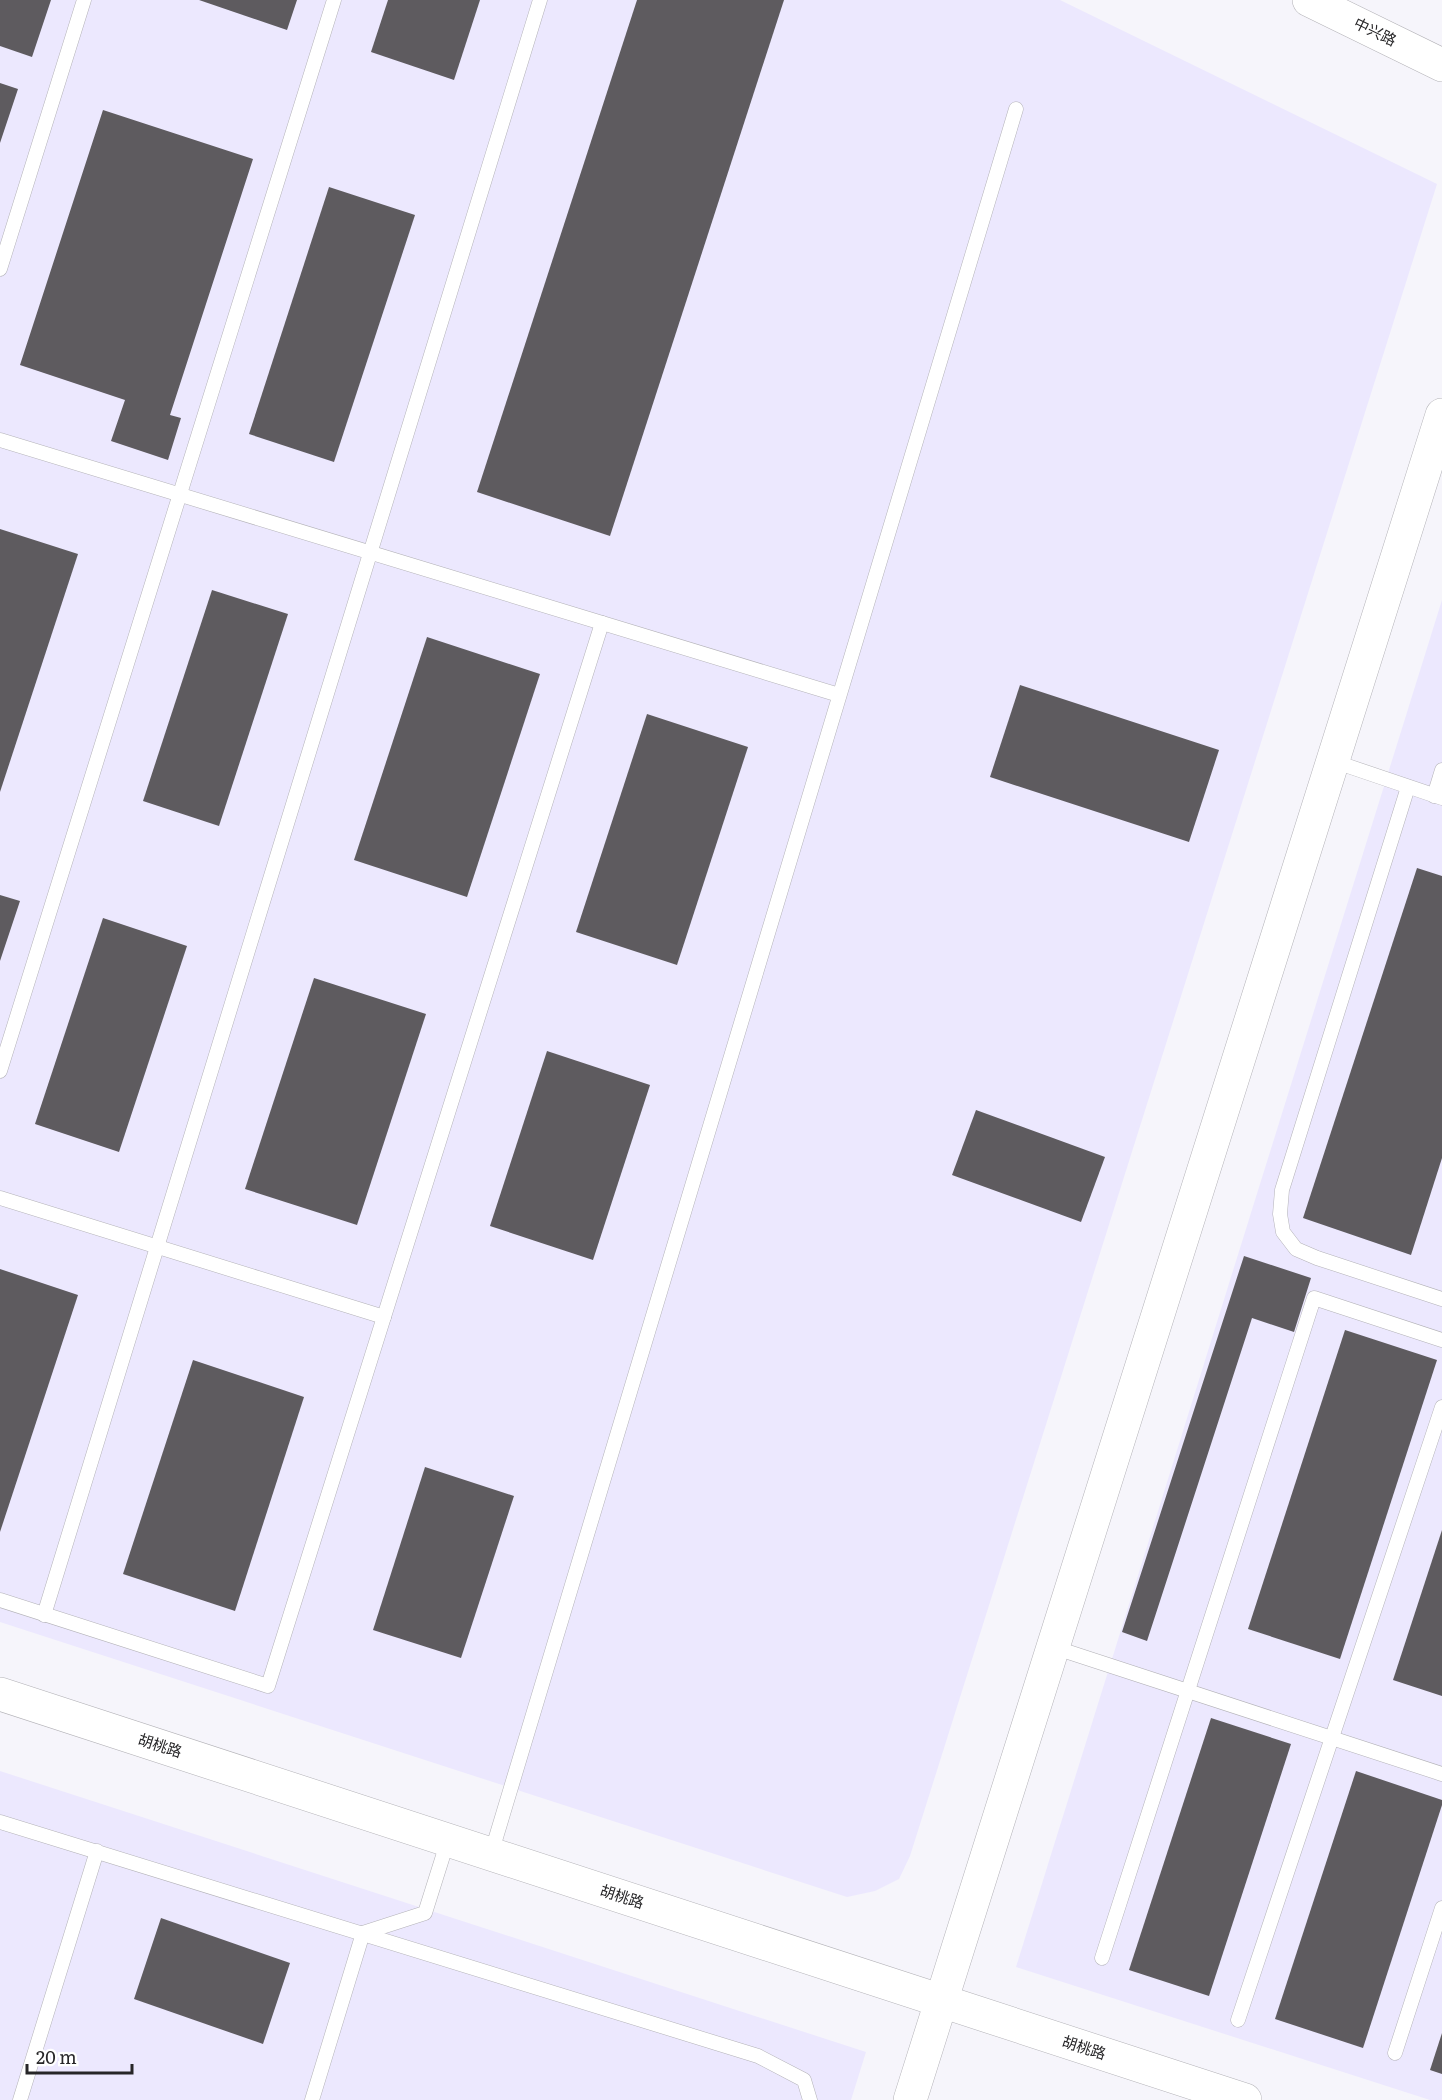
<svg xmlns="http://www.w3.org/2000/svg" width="1442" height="2100" font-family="Literata,'Noto Sans SC',serif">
  <rect width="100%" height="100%" fill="#f6f5fb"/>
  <g fill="#ece8fe">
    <polygon points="0,0 1060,0 1437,184 910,1856 899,1879 875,1891 847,1897 0,1622"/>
    <polygon points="1442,600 1442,2100 1430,2100 1016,1967"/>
    <polygon points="0,1771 866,2052 851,2100 0,2100"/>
  </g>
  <g fill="#5e5b5f">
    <polygon points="0,0 51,0 32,57 0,46"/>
    <polygon points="199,0 297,0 287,30"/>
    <polygon points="388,0 480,0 454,80 371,52"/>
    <polygon points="637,0 784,0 610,536 477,492"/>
    <polygon points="0,83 18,89 0,143"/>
    <polygon points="103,110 253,159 170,415 181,418 168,460 111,441 125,400 20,365"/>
    <polygon points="329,187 415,215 334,462 249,434"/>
    <polygon points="0,529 78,554 0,792"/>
    <polygon points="212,590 288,614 219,826 143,801"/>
    <polygon points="427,637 540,674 467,897 354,860"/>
    <polygon points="1020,685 1219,750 1189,842 990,777"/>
    <polygon points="647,714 748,747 677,965 576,932"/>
    <polygon points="1417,868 1442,876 1442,1158 1411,1255 1303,1218"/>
    <polygon points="0,895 20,901 0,961"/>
    <polygon points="103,918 187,946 119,1152 35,1124"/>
    <polygon points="314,978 426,1014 357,1225 245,1189"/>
    <polygon points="547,1051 650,1085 593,1260 490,1226"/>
    <polygon points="976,1110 1105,1157 1081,1222 952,1175"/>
    <polygon points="1244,1256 1311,1278 1294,1332 1252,1318 1147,1641 1122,1632"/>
    <polygon points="0,1269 78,1295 0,1532"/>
    <polygon points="1345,1330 1437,1360 1340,1659 1248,1629"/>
    <polygon points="193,1360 304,1397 235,1611 123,1574"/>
    <polygon points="425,1467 514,1496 461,1658 373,1630"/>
    <polygon points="1442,1530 1442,1696 1393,1680"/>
    <polygon points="1211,1718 1291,1744 1209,1996 1129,1970"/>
    <polygon points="1356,1771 1442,1800 1442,1805 1363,2048 1275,2019"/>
    <polygon points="161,1918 290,1963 263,2044 134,1999"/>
    <polygon points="1442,2033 1442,2074 1430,2070"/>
  </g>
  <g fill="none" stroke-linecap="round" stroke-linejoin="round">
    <defs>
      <g id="lane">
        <polyline points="0,269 84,0"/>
        <polyline points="0,440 839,695"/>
        <polyline points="1333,761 1442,798"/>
        <polyline points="1408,787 1282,1190 1280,1214 1283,1232 1296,1249 1317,1258 1442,1299"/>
        <polyline points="1434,796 1442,770"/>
        <polyline points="0,1071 334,0"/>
        <polyline points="0,1198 384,1317"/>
        <polyline points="0,1600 268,1686 602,623"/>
        <polyline points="44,1615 540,0"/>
        <polyline points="1053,1647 1442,1774"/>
        <polyline points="0,1822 758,2056 804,2080 810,2100"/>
        <polyline points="491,1854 1016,109"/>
        <polyline points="1102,1958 1314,1298 1442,1340"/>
        <polyline points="1238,2020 1442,1407"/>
        <polyline points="1395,2053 1442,1908"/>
        <polyline points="20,2100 97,1851"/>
        <polyline points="312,2100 363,1933 425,1913 448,1840"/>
      </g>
      <g id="secondary">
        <polyline points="1309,0 1442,65"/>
        <polyline points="0,1694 1245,2100"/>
        <polyline points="910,2100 1442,415"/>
      </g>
    </defs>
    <use href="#lane" stroke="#b4b3b8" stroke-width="15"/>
    <use href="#secondary" stroke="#b4b3b8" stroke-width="34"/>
    <use href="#lane" stroke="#fff" stroke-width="14"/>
    <use href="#secondary" stroke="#fff" stroke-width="33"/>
  </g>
  <g text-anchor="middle" stroke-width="6" stroke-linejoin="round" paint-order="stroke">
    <g font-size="15" fill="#272628" stroke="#fff">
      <text transform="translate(1375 32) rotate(26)" y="5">中兴路</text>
      <text transform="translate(160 1746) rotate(18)" y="5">胡桃路</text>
      <text transform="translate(622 1897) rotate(18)" y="5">胡桃路</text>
      <text transform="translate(1084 2048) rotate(18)" y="5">胡桃路</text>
    </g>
  </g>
  <path d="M27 2064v9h105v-9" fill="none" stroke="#272628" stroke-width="3"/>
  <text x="36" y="2064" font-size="18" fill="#272628" stroke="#ffffff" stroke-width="4.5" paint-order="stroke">20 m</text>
</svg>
